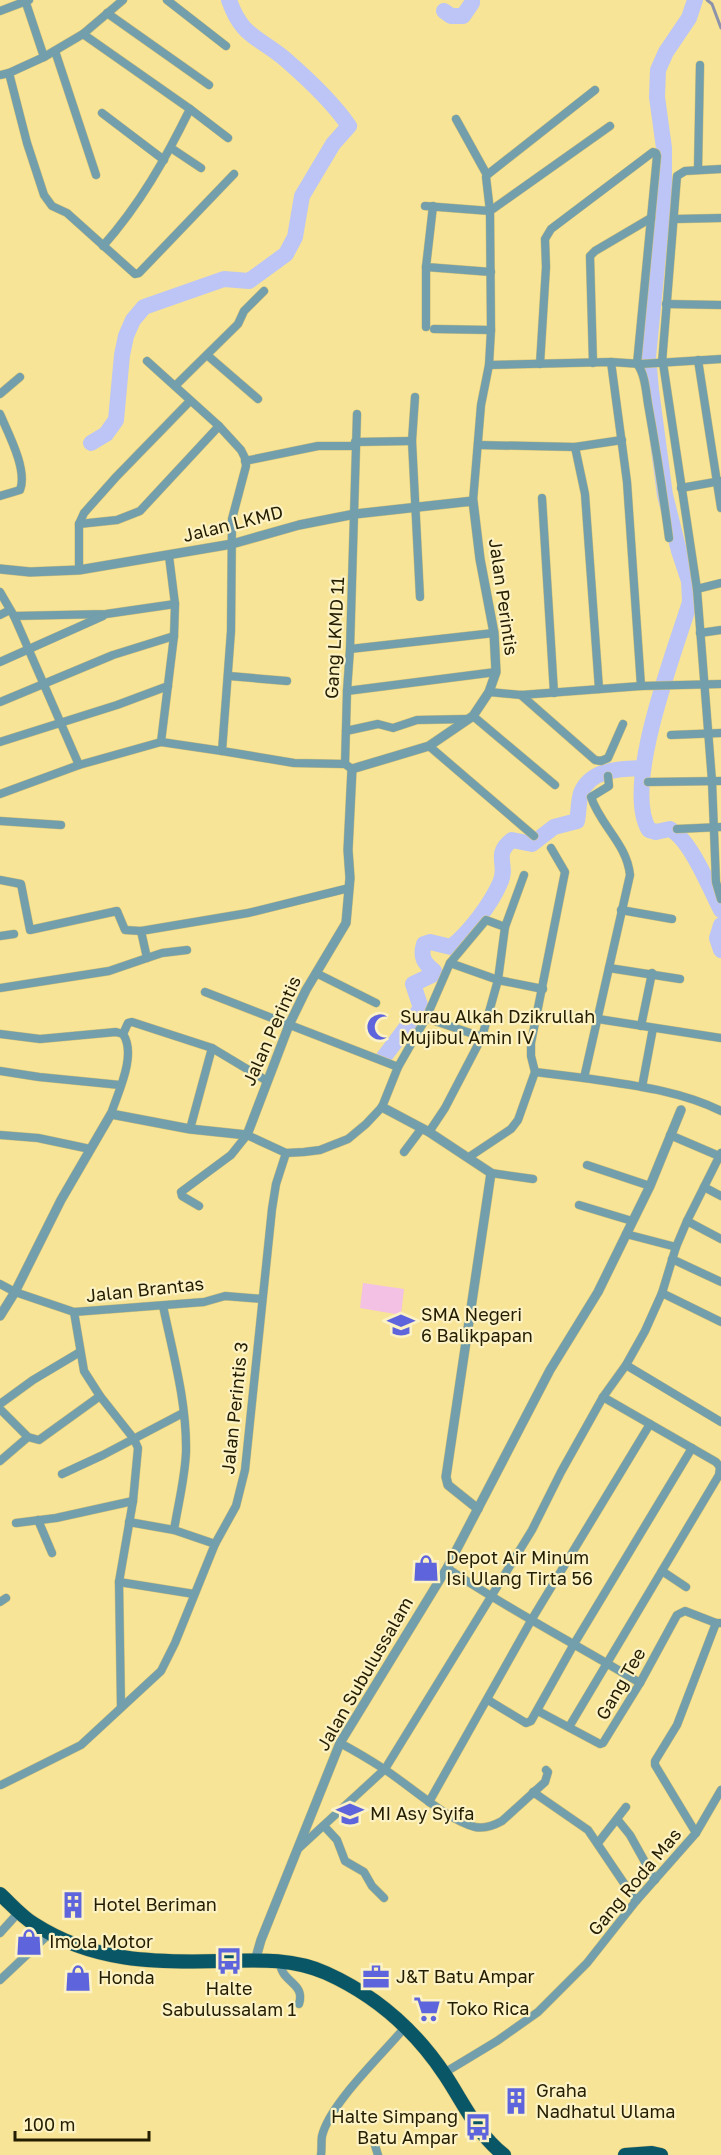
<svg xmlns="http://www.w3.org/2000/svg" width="721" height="2155" font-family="'Golos Text',sans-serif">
  <rect width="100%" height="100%" fill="#f7e496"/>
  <polygon fill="#f2c1e4" points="363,1283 404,1289 401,1315 360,1308"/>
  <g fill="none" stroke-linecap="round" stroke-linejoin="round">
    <polyline stroke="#8e93ac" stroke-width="3" points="707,0 712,4 721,28"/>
    <g stroke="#bcc5f5" stroke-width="16">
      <path d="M695,0l-6,18 -23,34 -8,18 -1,27 7,51v48l-16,161 3,33 14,105 14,56 10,30 1,21c-15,49 -68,184 -41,228l7,2 14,-3c21,11 40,60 51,81"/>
      <polyline points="444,11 451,16 463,16 472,3 472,0"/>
      <path d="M91,443l15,-9 10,-14 6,-65 4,-19 7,-16 11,-13 80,-28 25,2 37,-27 9,-17 7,-41 31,-52 16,-18c-17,-25 -41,-47 -64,-67 -28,-23 -43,-22 -56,-59"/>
      <polyline points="721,925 717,938 721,950"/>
      <path d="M384,1057l37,-49 -8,-24 19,-9 2,-4c-10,-8 -14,-14 -10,-27l6,-2 21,5c18,-14 40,-43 49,-64 9,-18 -8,-28 12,-43l20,4 22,-17 23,-6c2,-9 1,-18 4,-28 10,-25 40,-24 62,-25"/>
    </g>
    <defs>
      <g id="minor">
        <polyline points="167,0 226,46"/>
        <polyline points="0,11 29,0"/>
        <polyline points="107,13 209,85"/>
        <path d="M83,34l107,75c-25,51 -50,95 -87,137"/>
        <polyline points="55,51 96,175"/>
        <polyline points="44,57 83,34 123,0"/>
        <polyline points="9,73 27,143 44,195 52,206 67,213 135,274 139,273 234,174"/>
        <polyline points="0,75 9,73 44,57 25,0"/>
        <polyline points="190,109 228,138"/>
        <polyline points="102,113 164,160"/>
        <polyline points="456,119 487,175"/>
        <polyline points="171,148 201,168"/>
        <polyline points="698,169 700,65"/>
        <polyline points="425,206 490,211 486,177 487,175 595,90"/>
        <polyline points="433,206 426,267 491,272"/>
        <polyline points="675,219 721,218"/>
        <polyline points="426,267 426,327"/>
        <polyline points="666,304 721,305"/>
        <polyline points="434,329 491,330"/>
        <polyline points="207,355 258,399"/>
        <polyline points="698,360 721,508"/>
        <polyline points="147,361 219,426 241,450 245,458 246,466 232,519 231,631 222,751 294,763 345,764 352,769"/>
        <polyline points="611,362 627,482 641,686"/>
        <polyline points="593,363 590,256 595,251 651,218"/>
        <polyline points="662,363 677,176 685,171 721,169"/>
        <polyline points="663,363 697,589 712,781 716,882 721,899"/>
        <path d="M540,364l6,-97 -1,-28 6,-10 102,-77 3,1 1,3 -20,208c8,9 9,28 11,40 8,44 15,89 21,134"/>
        <polyline points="489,365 611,362 641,364 721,359"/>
        <polyline points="175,386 238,324 244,311 264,291"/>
        <polyline points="0,394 20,377"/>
        <polyline points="415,397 412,441 420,597"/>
        <path d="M0,414c8,19 28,56 20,76l-20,6"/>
        <polyline points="355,442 412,441"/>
        <polyline points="478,445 575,447 622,440"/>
        <polyline points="575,447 585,494 599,689"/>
        <polyline points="245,461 318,446 355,446"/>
        <polyline points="681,488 721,481"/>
        <polyline points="542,498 554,693"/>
        <polyline points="473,501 481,405 489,365 491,330 490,211 610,126"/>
        <polyline points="79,524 117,520 140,511 219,426"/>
        <polyline points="79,570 79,524 84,513 116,477 190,401"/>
        <polyline points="697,589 721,583"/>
        <polyline points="0,592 14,616 79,765 161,742 222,751"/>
        <polyline points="0,615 10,610"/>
        <polyline points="14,616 106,614 175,604"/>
        <polyline points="700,633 721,630"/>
        <polyline points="350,649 494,633"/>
        <polyline points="0,662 103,616"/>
        <polyline points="229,676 287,681"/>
        <polyline points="347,691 496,672"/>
        <polyline points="489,692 521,695 641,686 721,684"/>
        <polyline points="521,695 595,760 601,761 608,758 623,724"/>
        <polyline points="0,702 113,655 174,636"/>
        <polyline points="473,716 555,785"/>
        <polyline points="346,731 378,724 393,728 417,720 467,719"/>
        <polyline points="671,735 721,733"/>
        <polyline points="0,742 117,705 168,686"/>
        <polyline points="161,742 174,636 175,604 169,556"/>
        <polyline points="429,746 534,836"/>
        <polyline points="345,764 347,691 350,649 357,414"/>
        <path d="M608,776l1,10 -18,11c9,28 36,47 39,78l-46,203c46,7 95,12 137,33"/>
        <polyline points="648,782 721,781"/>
        <polyline points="0,794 79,765"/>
        <polyline points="0,821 61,825"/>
        <polyline points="677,829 721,827"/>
        <polyline points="0,880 21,884 30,930 117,911 125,930 141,931"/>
        <polyline points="621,910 672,919"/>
        <polyline points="0,936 14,934"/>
        <polyline points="147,958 162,953 187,950"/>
        <polyline points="450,963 498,980 543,989"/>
        <polyline points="609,968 680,979"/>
        <polyline points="316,973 376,1003"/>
        <polyline points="0,988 109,971 147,958 141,931 248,913 349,888"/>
        <polyline points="205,992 398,1067"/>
        <polyline points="426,1018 482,1037"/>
        <polyline points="598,1019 721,1038"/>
        <polyline points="641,1026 652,973"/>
        <path d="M0,1034l40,5 76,-7 7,2c14,21 -5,58 -12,80"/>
        <polyline points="123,1034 128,1023 132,1022 212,1048 267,1081"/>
        <polyline points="0,1071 39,1077 120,1085"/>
        <polyline points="535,1072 584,1078"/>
        <polyline points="642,1087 653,1028"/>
        <polyline points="190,1129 212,1048"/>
        <polyline points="429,1132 445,1108 482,1037 498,980 505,927 524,875"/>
        <polyline points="0,1135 38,1138 90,1149"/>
        <polyline points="670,1135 719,1156"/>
        <polyline points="404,1152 422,1128"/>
        <polyline points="469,1157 511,1129 518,1120 535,1072 531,1056 531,1043 565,872 551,848"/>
        <polyline points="587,1165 650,1186"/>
        <polyline points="491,1173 533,1179"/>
        <polyline points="704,1187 721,1196"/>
        <polyline points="579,1205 632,1221"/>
        <polyline points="199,1206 182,1196 181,1192 231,1155 247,1135 286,1153 304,1152 320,1150 348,1139 366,1124 382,1107 398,1067 426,1018 450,963 486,920 505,927"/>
        <polyline points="687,1221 721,1239"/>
        <polyline points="626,1234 676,1247"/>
        <polyline points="672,1259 721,1282"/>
        <polyline points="0,1284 15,1292 74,1312 204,1302 225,1296 262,1299"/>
        <polyline points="662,1293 721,1322"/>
        <path d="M163,1306c10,48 24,97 23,146 -1,26 -8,53 -12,78l41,14"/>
        <polyline points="74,1312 84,1371 100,1396 134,1439 138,1448 133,1501 119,1582 121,1707"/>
        <polyline points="626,1365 721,1422"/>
        <polyline points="0,1404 33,1380 80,1352"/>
        <polyline points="0,1409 28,1437 39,1440 100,1396"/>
        <polyline points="0,1461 28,1437"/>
        <polyline points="62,1474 103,1455 183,1413"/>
        <polyline points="38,1520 52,1553"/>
        <polyline points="129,1522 174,1530"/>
        <polyline points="16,1523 56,1518 133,1501"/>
        <path d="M447,1568c62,42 129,76 193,115"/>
        <polyline points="662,1571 686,1587"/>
        <polyline points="119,1582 194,1594"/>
        <polyline points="0,1602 6,1598"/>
        <polyline points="488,1700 526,1723 531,1721 574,1644 692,1448"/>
        <polyline points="538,1711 600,1744 603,1743 640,1683 677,1615 685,1611 716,1623 721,1623"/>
        <polyline points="569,1727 719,1475 720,1467 716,1462 603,1397"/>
        <path d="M340,1743c15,8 30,17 44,26 25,16 63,51 91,58 10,2 18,-1 27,-6l43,-39 3,-10 -2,-2"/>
        <polyline points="1,1785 81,1745 161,1671 175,1643 215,1544 236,1506 245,1470 272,1209 276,1184 286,1153"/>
        <polyline points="533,1792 588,1830 636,1901"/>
        <polyline points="429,1802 532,1619 650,1424"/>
        <polyline points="617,1819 630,1835 655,1880"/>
        <polyline points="324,1826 337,1840 345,1861 364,1872 372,1886 384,1898"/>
        <polyline points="696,1833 721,1790"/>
        <polyline points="598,1843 626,1807"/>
        <polyline points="299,1848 385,1769 532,1530 561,1472 603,1397 626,1365 645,1331 662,1293 676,1247 687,1221 721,1153"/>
        <polyline points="0,1933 19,1912"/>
        <path d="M280,1961c0,22 26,21 19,43"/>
        <polyline points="0,1980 50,1933"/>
        <polyline points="444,2073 497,2041 538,2012 587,1963 636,1901 696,1833 655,1765 655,1761 677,1725 716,1623"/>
        <polyline points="373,2139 378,2155"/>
        <path d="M321,2155c1,-6 0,-13 1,-19 8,-33 61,-82 84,-110"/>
      </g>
      <g id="tertiary">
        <polyline points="0,569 30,572 79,570 232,544 299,525 355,514 473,501 480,559 494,633 496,672 489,692 473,716 429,746 352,769 348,850 350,878 346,923 306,990 289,1025 247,1135 190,1129 111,1114 61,1200 15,1292 0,1316"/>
        <polyline points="382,1107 429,1132 491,1173 446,1477 448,1485 478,1509"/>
        <polyline points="255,1961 261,1940 340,1743 447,1568 550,1370 598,1292 650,1186 681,1110"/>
      </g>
      <g id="trunk">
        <path d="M0,1894c11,10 21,22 34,30 59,38 121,39 189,37 34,-1 70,-3 103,12 49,22 89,57 119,102 18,27 32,59 59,80"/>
        <polyline points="625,2155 652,2153 661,2155"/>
      </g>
    </defs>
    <use href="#minor" stroke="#d1c07b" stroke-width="9"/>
    <use href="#tertiary" stroke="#d1c07b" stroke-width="10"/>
    <use href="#trunk" stroke="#d1c07b" stroke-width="15"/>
    <use href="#minor" stroke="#729fab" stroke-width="8"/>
    <use href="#tertiary" stroke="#729fab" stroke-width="9"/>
    <use href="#trunk" stroke="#085666" stroke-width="14"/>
  </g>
  <defs>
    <symbol id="mosque-bare" viewBox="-9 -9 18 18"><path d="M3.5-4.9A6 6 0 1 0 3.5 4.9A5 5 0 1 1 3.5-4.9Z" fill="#5d64dc" stroke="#fcf2c4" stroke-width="2.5" paint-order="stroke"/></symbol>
    <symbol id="school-bare" viewBox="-9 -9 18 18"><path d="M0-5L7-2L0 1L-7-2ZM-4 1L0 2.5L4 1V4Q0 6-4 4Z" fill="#5d64dc" stroke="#fcf2c4" stroke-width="2.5" paint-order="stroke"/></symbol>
    <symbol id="shop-bare" viewBox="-9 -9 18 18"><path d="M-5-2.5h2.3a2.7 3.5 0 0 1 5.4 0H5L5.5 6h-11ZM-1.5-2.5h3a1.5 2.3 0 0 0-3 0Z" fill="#5d64dc" stroke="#fcf2c4" stroke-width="2.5" paint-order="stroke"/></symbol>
    <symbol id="building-bare" viewBox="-9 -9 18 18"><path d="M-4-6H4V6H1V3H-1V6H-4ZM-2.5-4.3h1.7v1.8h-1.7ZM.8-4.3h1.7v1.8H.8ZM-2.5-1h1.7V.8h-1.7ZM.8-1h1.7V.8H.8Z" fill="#5d64dc" stroke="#fcf2c4" stroke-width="2.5" paint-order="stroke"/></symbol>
    <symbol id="bus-bare" viewBox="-9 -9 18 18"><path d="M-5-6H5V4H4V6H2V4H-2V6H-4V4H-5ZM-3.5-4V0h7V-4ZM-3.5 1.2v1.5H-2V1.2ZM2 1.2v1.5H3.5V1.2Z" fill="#5d64dc" stroke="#fcf2c4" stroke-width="2.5" paint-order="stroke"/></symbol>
    <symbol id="office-bare" viewBox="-9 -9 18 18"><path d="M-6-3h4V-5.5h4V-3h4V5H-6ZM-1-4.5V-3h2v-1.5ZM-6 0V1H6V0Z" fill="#5d64dc" stroke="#fcf2c4" stroke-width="2.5" paint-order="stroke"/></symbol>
    <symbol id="supermarket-bare" viewBox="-9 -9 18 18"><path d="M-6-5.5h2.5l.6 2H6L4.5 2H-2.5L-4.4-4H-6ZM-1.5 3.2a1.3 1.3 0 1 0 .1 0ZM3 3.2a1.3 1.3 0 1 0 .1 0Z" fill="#5d64dc" stroke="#fcf2c4" stroke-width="2.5" paint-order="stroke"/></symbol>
  </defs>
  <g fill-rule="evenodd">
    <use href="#mosque-bare" x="361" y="1008" width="38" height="38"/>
    <use href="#school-bare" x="382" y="1306" width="38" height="38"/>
    <use href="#shop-bare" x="407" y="1549" width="38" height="38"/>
    <use href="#school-bare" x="331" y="1795" width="38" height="38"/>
    <use href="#building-bare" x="54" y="1886" width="38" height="38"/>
    <use href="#shop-bare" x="10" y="1923" width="38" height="38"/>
    <use href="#bus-bare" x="210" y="1942" width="38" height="38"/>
    <use href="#office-bare" x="357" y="1958" width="38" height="38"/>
    <use href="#shop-bare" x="59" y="1959" width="38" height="38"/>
    <use href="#supermarket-bare" x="408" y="1990" width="38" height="38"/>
    <use href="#building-bare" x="497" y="2082" width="38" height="38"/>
    <use href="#bus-bare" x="459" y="2108" width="38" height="38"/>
  </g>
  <g text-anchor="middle" stroke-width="4.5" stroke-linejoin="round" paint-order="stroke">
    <g font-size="18" fill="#241d00" stroke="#fcf2c4">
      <text transform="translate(233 524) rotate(-14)" y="6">Jalan LKMD</text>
      <text transform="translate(503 597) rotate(82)" y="6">Jalan Perintis</text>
      <text transform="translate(335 638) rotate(-87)" y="6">Gang LKMD 11</text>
      <text transform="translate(272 1031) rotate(-66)" y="6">Jalan Perintis</text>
      <text transform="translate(145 1290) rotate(-6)" y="6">Jalan Brantas</text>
      <text transform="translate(235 1408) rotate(-84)" y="6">Jalan Perintis 3</text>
      <text transform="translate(365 1674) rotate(-60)" y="6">Jalan Subulussalam</text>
      <text transform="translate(621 1684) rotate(-60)" y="6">Gang Tee</text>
      <text transform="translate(635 1882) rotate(-50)" y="6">Gang Roda Mas</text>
    </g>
    <g font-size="18" fill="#241d00" stroke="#fcf2c4" text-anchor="start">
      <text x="400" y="1023">Surau Alkah Dzikrullah<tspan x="400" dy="21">Mujibul Amin IV</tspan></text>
      <text x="421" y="1321">SMA Negeri<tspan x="421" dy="21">6 Balikpapan</tspan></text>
      <text x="446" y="1564">Depot Air Minum<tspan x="446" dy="21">Isi Ulang Tirta 56</tspan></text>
      <text x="370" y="1820">MI Asy Syifa</text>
      <text x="93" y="1911">Hotel Beriman</text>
      <text x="49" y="1948">Imola Motor</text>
      <text x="396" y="1983">J&amp;T Batu Ampar</text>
      <text x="98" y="1984">Honda</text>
      <text x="229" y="1995" text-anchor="middle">Halte<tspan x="229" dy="21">Sabulussalam 1</tspan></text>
      <text x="447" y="2015">Toko Rica</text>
      <text x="536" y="2097">Graha<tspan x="536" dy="21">Nadhatul Ulama</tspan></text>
      <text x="458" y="2123" text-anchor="end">Halte Simpang<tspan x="458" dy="21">Batu Ampar</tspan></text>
    </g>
  </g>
  <path d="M15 2131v9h134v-9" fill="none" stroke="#241d00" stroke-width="3"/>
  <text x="24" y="2131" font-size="18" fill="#241d00" stroke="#fcf2c4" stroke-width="4.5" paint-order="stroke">100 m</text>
</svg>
